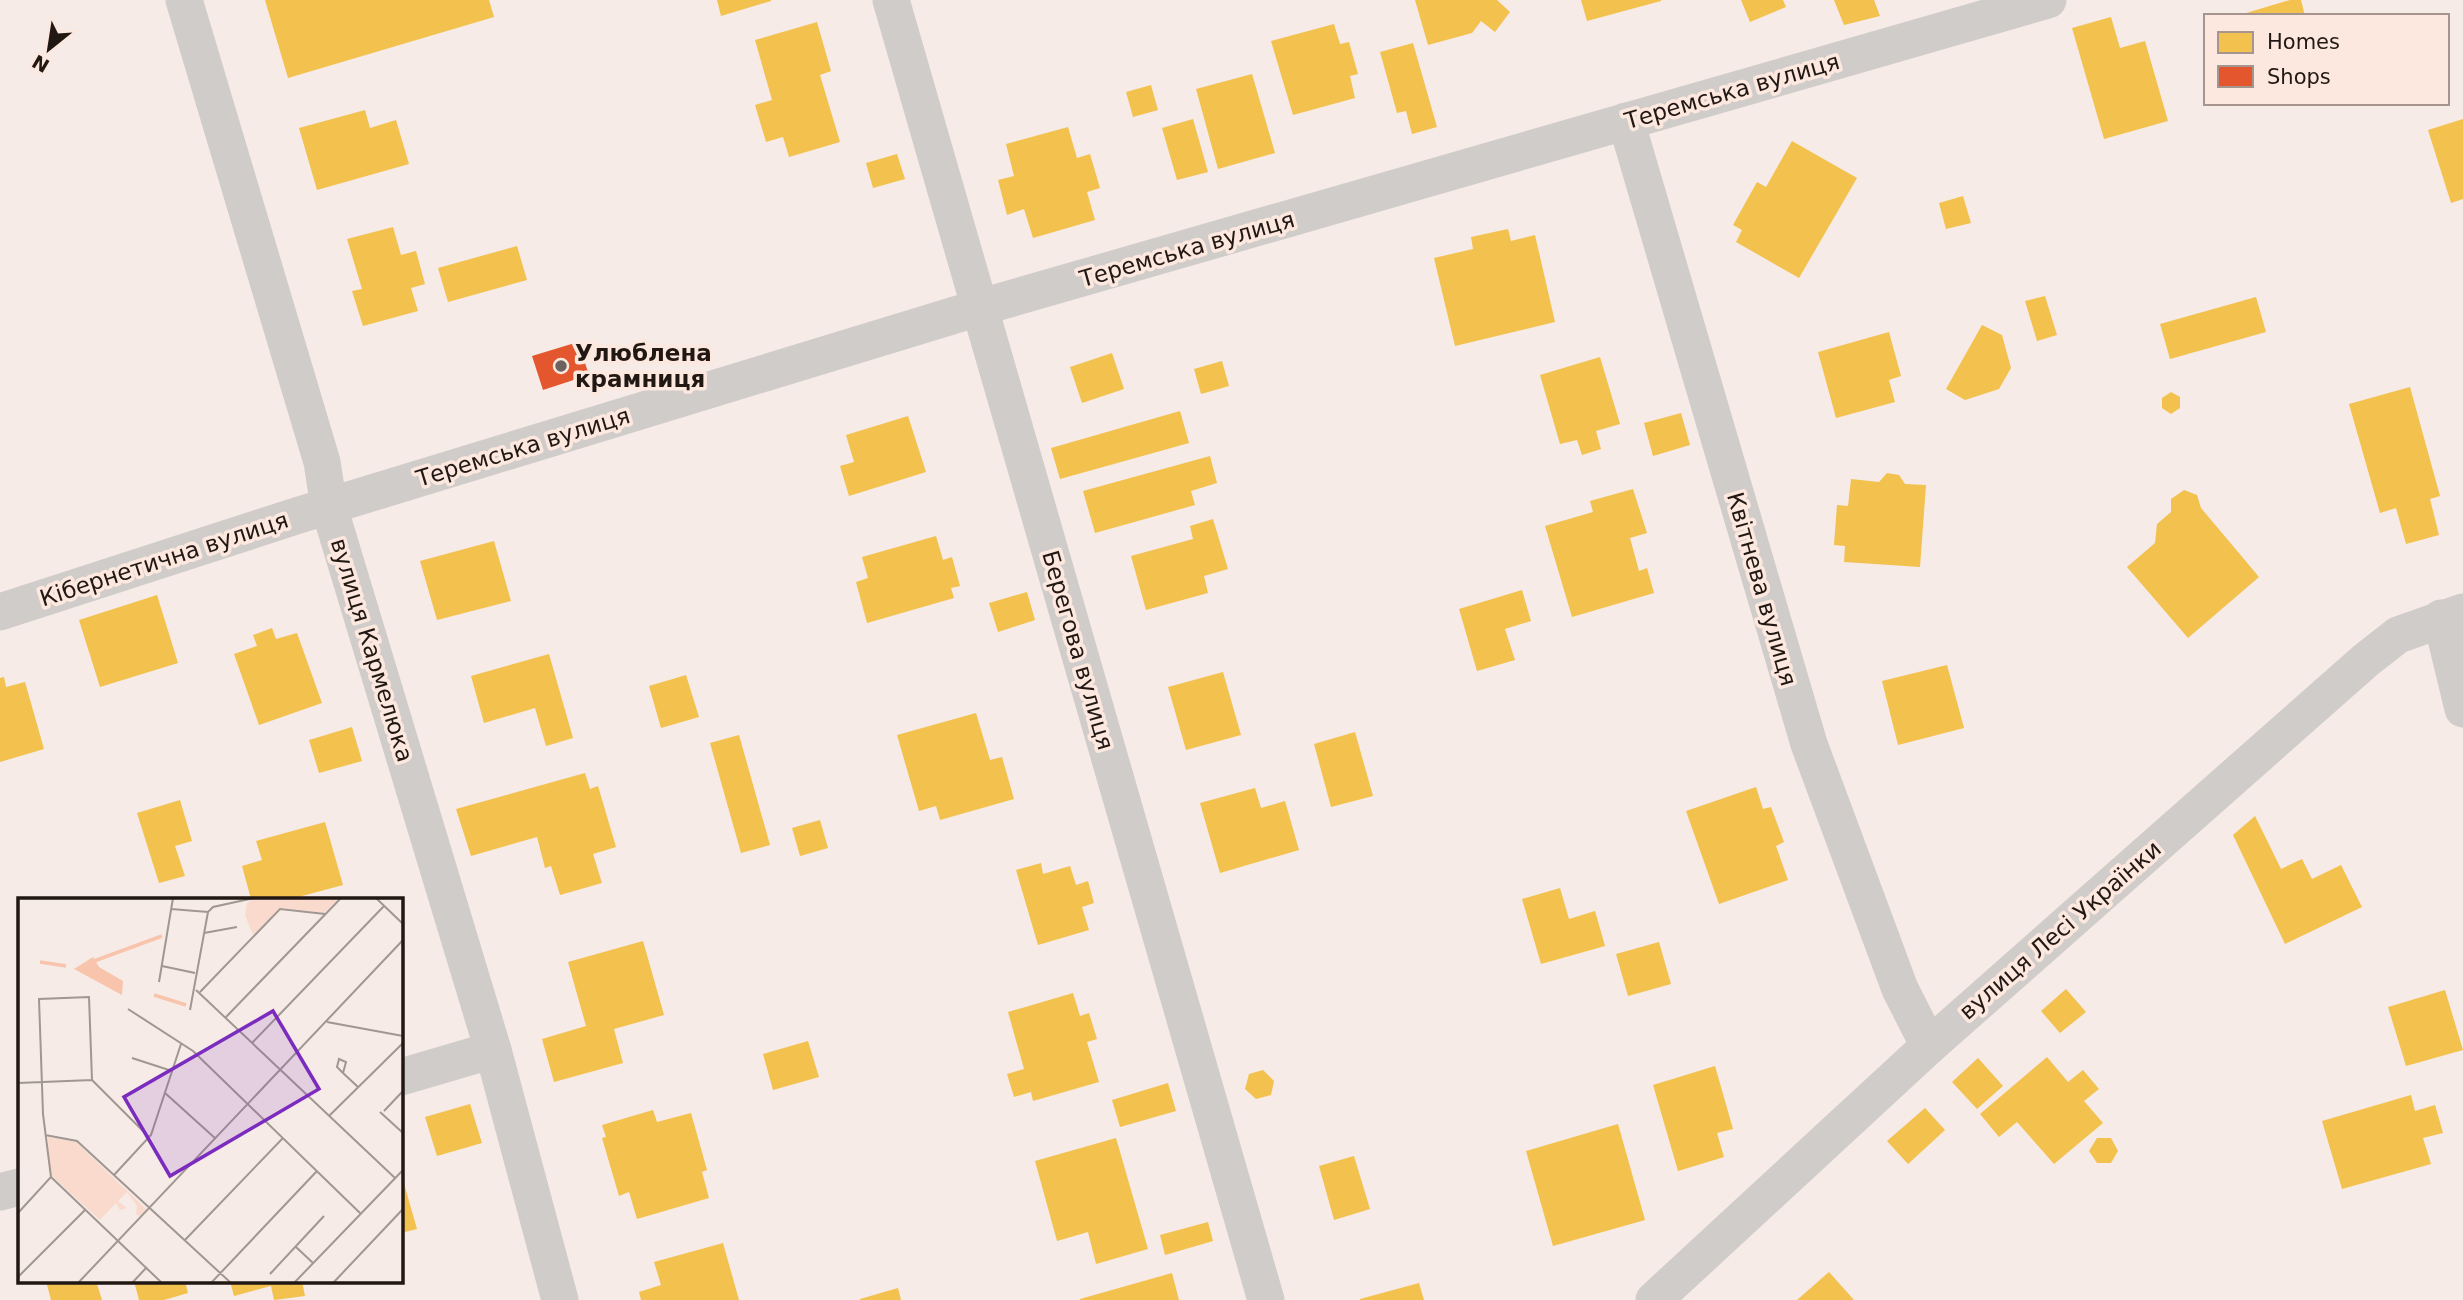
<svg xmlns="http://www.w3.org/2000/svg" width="2463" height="1300" font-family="'DejaVu Sans',sans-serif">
  <rect width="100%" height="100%" fill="#f6ebe6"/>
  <g fill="#f2c14e">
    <polygon points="265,0 489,0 494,17 288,78"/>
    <polygon points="717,0 771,0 771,1 721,16"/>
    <polygon points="1415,0 1497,0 1510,12 1495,32 1481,21 1472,33 1428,45"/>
    <polygon points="1581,0 1661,0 1661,1 1587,21"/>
    <polygon points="1741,0 1783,0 1786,7 1750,22"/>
    <polygon points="1834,0 1874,0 1880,16 1844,25"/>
    <polygon points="2290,0 2301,0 2305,16 2236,16"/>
    <polygon points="2111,17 2120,48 2145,41 2168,121 2104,139 2072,28"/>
    <polygon points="817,22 831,71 820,75 840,142 789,157 783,137 766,142 755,105 772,100 755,40"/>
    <polygon points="1334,24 1340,44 1349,42 1358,74 1350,76 1355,98 1293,115 1271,41"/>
    <polygon points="1413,43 1437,127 1412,134 1406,111 1397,113 1380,52"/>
    <polygon points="1252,74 1275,153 1218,169 1196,89"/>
    <polygon points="1151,85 1158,110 1133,117 1126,92"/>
    <polygon points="365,110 370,128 396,120 409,164 317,190 299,128"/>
    <polygon points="1193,119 1208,172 1177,180 1162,128"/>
    <polygon points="2463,119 2463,199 2451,203 2428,130"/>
    <polygon points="1068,127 1077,158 1090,154 1100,188 1087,192 1095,220 1033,238 1024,209 1007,215 998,180 1014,176 1006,144"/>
    <polygon points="1792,141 1857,178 1799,278 1736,242 1742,230 1733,225 1757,182 1766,187"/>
    <polygon points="897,154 905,179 873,188 866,163"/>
    <polygon points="1963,196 1971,223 1946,229 1939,203"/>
    <polygon points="393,227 401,255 416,251 425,284 411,288 418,311 363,326 352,291 362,289 347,239"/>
    <polygon points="1508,229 1511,241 1535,235 1555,322 1455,346 1434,258 1473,249 1471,237"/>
    <polygon points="517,246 527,280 448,302 438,268"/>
    <polygon points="2045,296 2057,335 2037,341 2025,301"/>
    <polygon points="2256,297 2266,332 2170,359 2160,324"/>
    <polygon points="1982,325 2002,335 2011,368 1999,389 1965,400 1946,389"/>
    <polygon points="1889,332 1901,376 1889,380 1895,402 1836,418 1818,352"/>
    <polygon points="1112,353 1124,389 1082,403 1070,367"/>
    <polygon points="1600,357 1620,424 1596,431 1601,449 1582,455 1577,440 1560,444 1540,375"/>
    <polygon points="1222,361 1229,386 1201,394 1194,369"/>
    <polygon points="2410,387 2440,496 2430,499 2439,535 2406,544 2396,508 2380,513 2349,404"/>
    <polygon points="2171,392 2180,397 2180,408 2171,414 2162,408 2162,398"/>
    <polygon points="1180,411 1189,443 1060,479 1051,448"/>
    <polygon points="1681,413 1690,445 1653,456 1644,423"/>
    <polygon points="908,416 926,472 849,496 840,466 854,462 846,435"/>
    <polygon points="1210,456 1217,483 1191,491 1195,505 1095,533 1083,491"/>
    <polygon points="1887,473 1899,475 1905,484 1926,485 1920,567 1844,562 1845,546 1834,545 1837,505 1848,506 1851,479 1879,482"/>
    <polygon points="1633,489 1647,533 1630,538 1639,571 1647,568 1654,593 1572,617 1545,526 1593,512 1590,501"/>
    <polygon points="2184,490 2197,495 2201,508 2259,577 2188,638 2127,567 2155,543 2157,524 2171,512 2171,499"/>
    <polygon points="1213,519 1228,569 1204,576 1208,593 1146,610 1131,556 1193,539 1190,526"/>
    <polygon points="936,536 943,560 952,557 960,586 951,588 954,598 867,623 856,582 868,578 862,557"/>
    <polygon points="494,541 511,601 437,620 420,561"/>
    <polygon points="1522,590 1531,621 1505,629 1515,660 1477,671 1459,609"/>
    <polygon points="1027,592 1035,620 998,632 989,603"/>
    <polygon points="157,595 178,663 100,687 79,620"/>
    <polygon points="272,628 276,639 297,633 322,703 259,725 234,654 257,646 253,635"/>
    <polygon points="549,654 573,738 546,746 535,708 484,723 471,676"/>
    <polygon points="1947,665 1964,728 1898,745 1882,681"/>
    <polygon points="1223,672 1241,735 1186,750 1168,687"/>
    <polygon points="686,675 699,717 661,728 649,686"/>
    <polygon points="4,677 6,687 25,682 44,749 0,762 0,678"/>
    <polygon points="976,713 990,760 1002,757 1014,799 940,820 936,806 919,811 897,735"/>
    <polygon points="352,727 362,761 319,773 309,740"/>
    <polygon points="1355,732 1373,796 1331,807 1314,744"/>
    <polygon points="739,735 770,845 741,853 710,743"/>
    <polygon points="585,773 590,789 598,786 616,847 593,854 602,883 560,895 551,866 545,868 537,837 471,856 456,809"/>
    <polygon points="1756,787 1763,809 1771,807 1784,842 1776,846 1788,880 1719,904 1686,811"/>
    <polygon points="1255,788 1261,808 1285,801 1299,850 1220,873 1200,803"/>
    <polygon points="180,800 192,841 175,846 185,876 159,883 137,813"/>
    <polygon points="2255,816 2281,869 2302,859 2312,879 2341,865 2362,907 2285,944 2233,835"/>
    <polygon points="820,820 828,848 800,856 792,828"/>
    <polygon points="325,822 343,885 291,899 251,899 242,866 262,860 256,841"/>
    <polygon points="1041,863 1043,874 1070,866 1076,885 1088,881 1094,903 1082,907 1089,930 1038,945 1016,870"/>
    <polygon points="1560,888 1569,919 1595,911 1605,946 1541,964 1522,899"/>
    <polygon points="643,941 664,1015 614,1029 623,1063 554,1082 542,1039 586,1026 568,962"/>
    <polygon points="1659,942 1671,984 1628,996 1616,954"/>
    <polygon points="2066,989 2086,1012 2060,1033 2041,1011"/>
    <polygon points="2445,990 2463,1050 2406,1066 2388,1007"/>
    <polygon points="1073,993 1080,1016 1089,1013 1097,1039 1087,1042 1099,1082 1033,1101 1031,1092 1014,1097 1007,1074 1024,1069 1008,1012"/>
    <polygon points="808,1041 819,1077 773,1090 763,1054"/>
    <polygon points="2047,1057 2068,1082 2083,1070 2099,1089 2084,1101 2103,1123 2054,1164 2017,1122 1999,1137 1980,1114"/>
    <polygon points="1978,1058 2003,1086 1977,1109 1952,1082"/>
    <polygon points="1715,1066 1733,1129 1717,1133 1724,1157 1678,1171 1653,1085"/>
    <polygon points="1263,1070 1274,1081 1271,1095 1256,1099 1245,1089 1249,1074"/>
    <polygon points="1168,1083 1176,1111 1120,1127 1112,1100"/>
    <polygon points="2411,1095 2415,1111 2435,1105 2443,1133 2423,1138 2431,1164 2342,1189 2322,1121"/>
    <polygon points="470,1104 482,1143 437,1156 425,1117"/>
    <polygon points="1925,1108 1945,1130 1908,1164 1887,1141"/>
    <polygon points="653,1110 657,1122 691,1113 707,1170 702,1172 709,1198 637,1219 629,1192 619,1196 602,1138 606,1137 602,1125"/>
    <polygon points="1618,1124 1645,1220 1553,1246 1526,1151"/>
    <polygon points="1116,1138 1148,1249 1096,1264 1088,1232 1057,1241 1035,1161"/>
    <polygon points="2097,1138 2111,1138 2118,1151 2111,1163 2097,1163 2089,1151"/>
    <polygon points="1354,1156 1370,1209 1334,1220 1319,1166"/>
    <polygon points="401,1173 417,1229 401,1233"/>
    <polygon points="1208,1222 1213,1241 1165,1255 1160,1235"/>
    <polygon points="723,1243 739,1300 641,1300 639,1292 661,1285 654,1262"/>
    <polygon points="1829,1272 1854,1300 1797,1300"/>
    <polygon points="1172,1273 1179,1300 1080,1300 1080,1299"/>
    <polygon points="46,1281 96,1281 102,1300 51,1300"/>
    <polygon points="134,1281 185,1281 188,1293 164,1300 139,1300"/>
    <polygon points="230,1281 302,1281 305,1296 274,1300 271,1286 234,1296"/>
    <polygon points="1419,1283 1424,1300 1360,1300 1360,1299"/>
    <polygon points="898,1288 901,1300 860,1300 860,1299"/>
  </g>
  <polygon fill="#e4572e" points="578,342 589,375 543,390 532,356"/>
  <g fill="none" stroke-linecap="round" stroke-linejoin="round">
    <g stroke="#d0ccca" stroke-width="37">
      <polyline points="184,0 322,462 329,507 493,1050 560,1300"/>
      <polyline points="891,0 1266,1300"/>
      <polyline points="1626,121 1809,744 1900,989 1929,1046"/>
      <polyline points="0,612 296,516 978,308 2048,0"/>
      <polyline points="2441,618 2463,709"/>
      <polyline points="401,1077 493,1050"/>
      <polyline points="0,1192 19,1187"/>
      <polyline points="1654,1300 1929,1046 2366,660 2398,635 2463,612"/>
    </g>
  </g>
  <circle fill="#6c625e" stroke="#fde8df" stroke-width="2.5" cx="561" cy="366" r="7"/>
  <g text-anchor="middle" stroke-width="7" stroke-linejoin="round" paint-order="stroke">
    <g font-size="23" fill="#211814" stroke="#fde8df">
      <text transform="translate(1732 91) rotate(-16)" y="8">Теремська вулиця</text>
      <text transform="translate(1187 249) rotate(-16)" y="8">Теремська вулиця</text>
      <text transform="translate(523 447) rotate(-17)" y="8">Теремська вулиця</text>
      <text transform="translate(164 559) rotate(-18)" y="8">Кібернетична вулиця</text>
      <text transform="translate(1762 589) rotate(74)" y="8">Квітнева вулиця</text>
      <text transform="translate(372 650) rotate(73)" y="8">вулиця Кармелюка</text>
      <text transform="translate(1078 650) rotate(74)" y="8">Берегова вулиця</text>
      <text transform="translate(2060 930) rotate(-41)" y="8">вулиця Лесі Українки</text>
    </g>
    <g font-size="23" font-weight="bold" fill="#211814" stroke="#fde8df" text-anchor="start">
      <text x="575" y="361">Улюблена<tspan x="575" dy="26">крамниця</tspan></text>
    </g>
  </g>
  <g transform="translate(18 898)">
    <rect width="385" height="385" fill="#f6ebe6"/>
    <path d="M237,0h84l-15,15 -44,-5 -27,27 -8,-20 2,-12zM30,239l28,5 70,67 -6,7 -4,-2 1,-8 -10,-14 -9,9 9,7 -7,2 -4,-7 -16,17 -51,-47z" fill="#f9dacc"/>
    <path d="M75,59l6,10 24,14 -1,14 -48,-26z" fill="#f9c4ac"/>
    <path fill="none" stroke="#f9c4ac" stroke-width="3.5" d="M76,63l68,-25M22,64l26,4M136,97l32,10"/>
    <path fill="none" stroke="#a19792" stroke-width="2" d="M358,0l27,26M153,11l37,3 5,-5 41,-9M186,35l33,-6M144,68l33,7M141,84l14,-84M178,92l199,188M182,94l80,-83 45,5M110,111l65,42 167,162M172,112l18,-98M208,119l115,-119M309,124l76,14M234,145l132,-137M114,160l40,13M325,175l3,-11 -7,-3 -2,8 6,6 15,14M0,185l74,-3M147,195l51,46M366,213l19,-20M362,214l23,21M311,218l74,-73M27,237l32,6 154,142M96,277l37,-40 30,-91M33,279l111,106M0,315l33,-36 -8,-63 -4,-115 50,-2 3,83 57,57M166,343l99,-103M278,349l17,16M252,376l54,-58M0,379l68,-68M60,385l325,-343M114,385l15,-16M193,385l106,-112M276,385l109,-113M315,385l70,-74"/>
    <path fill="#7b2cbf" fill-opacity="0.15" stroke="#7b2cbf" stroke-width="3.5" d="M255,113l46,78 -149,87 -46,-79z"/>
    <rect width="385" height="385" fill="none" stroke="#211814" stroke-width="3.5"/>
  </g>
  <rect x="2204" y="14" width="245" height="91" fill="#fde8df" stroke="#a5958e" stroke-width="2"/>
  <rect x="2218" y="32" width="35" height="21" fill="#f2c14e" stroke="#a5958e" stroke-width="2"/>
  <text x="2267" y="49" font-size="21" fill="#211814">Homes</text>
  <rect x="2218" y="66" width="35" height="21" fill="#e4572e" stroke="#a5958e" stroke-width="2"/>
  <text x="2267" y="84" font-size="21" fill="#211814">Shops</text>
  <g transform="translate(49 49) rotate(210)" stroke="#fde8df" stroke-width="5" paint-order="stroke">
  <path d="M0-5L12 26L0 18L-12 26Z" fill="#211814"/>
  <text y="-10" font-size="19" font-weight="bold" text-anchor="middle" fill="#211814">N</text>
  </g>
</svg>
